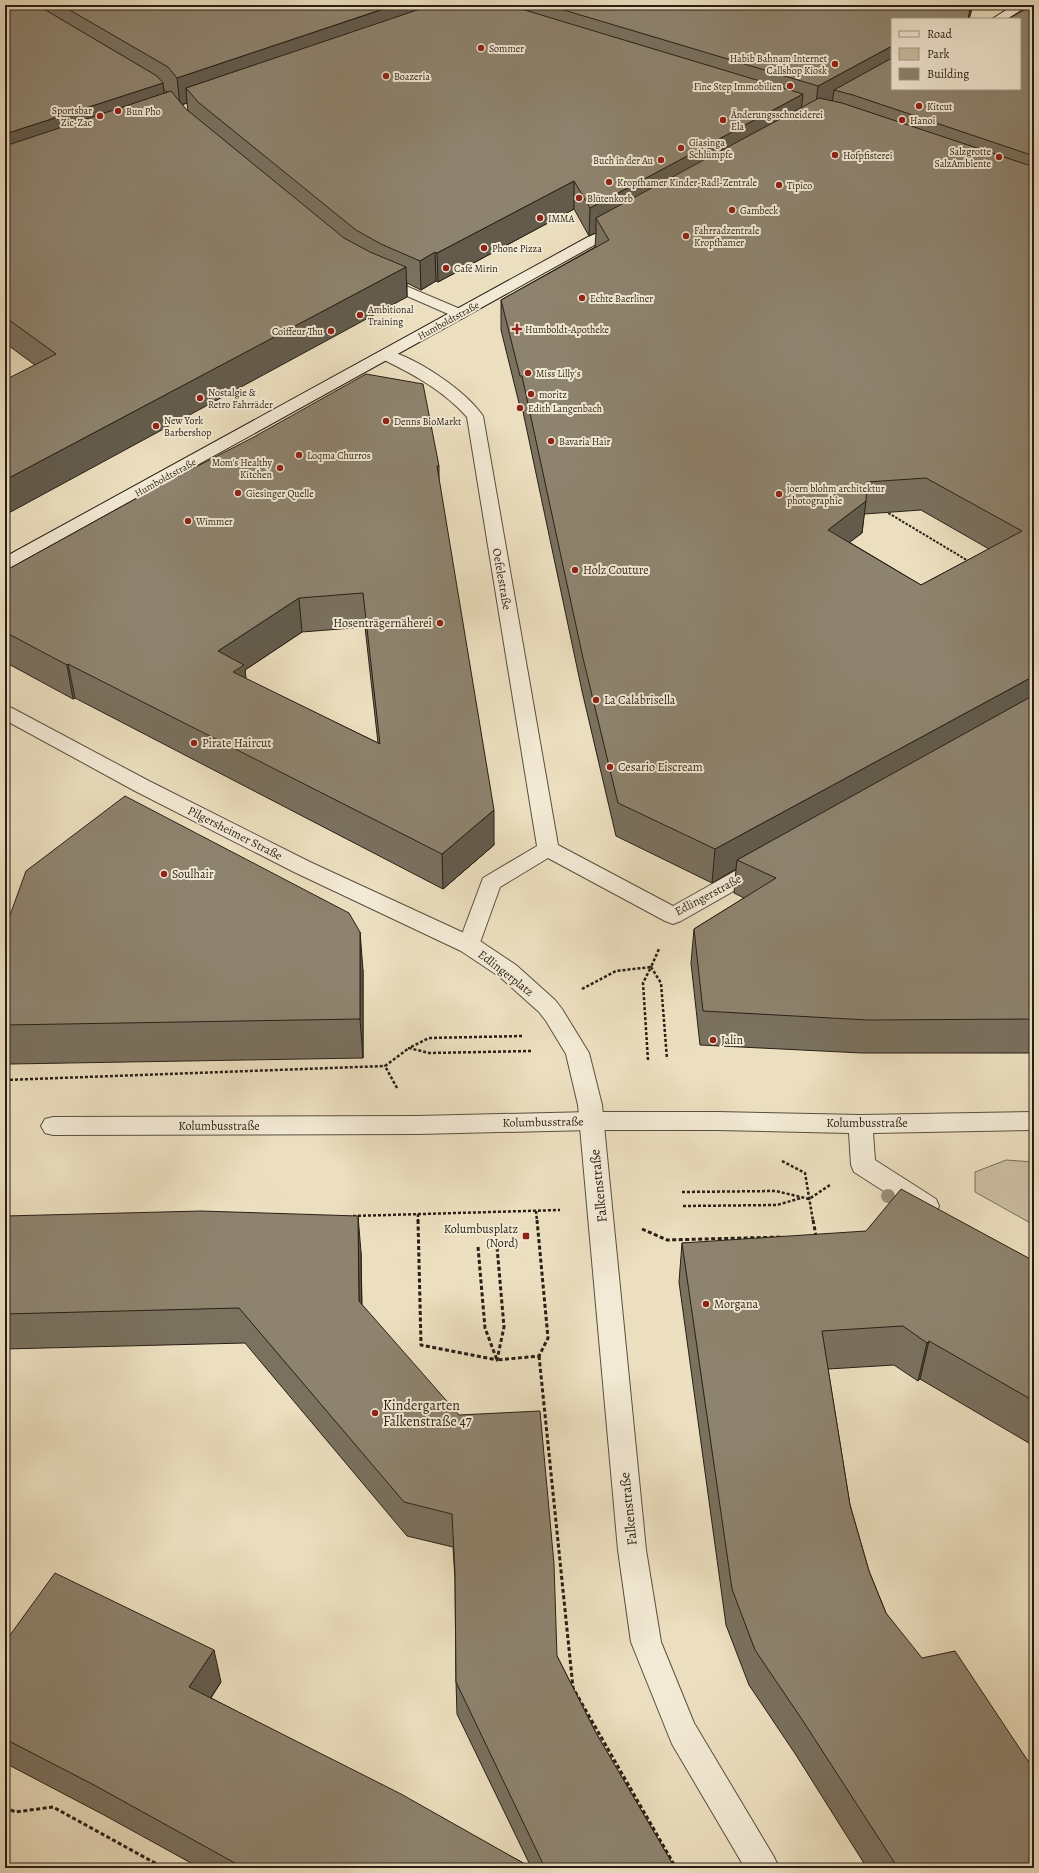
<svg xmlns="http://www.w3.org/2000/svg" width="1039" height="1873" font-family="Alegreya,serif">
  <rect width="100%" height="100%" fill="#ecdfbf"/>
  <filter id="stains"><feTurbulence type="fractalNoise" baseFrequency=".005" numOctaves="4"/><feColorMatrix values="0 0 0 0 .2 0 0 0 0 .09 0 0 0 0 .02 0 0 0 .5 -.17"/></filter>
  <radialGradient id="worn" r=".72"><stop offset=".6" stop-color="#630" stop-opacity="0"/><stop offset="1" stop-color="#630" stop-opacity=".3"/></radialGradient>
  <polygon fill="#cbbea2" stroke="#7a6e5c" points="1006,1160 1034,1162 1034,1225 975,1192 975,1172"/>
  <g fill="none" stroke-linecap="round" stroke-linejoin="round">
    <defs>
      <g id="minor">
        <polygon points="380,275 465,311 468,314 465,317 460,319 455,317 375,282 373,279 375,276"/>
        <path d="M386,350c31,8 79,40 97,66l75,429 115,61 80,-45 8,-2 8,2 3,5 -3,5 -88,50 -8,3 -8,-3 -117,-63 -48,29 -23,64 -8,2 -8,-2 -3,-6 25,-67 54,-32 -70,-429c-24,-27 -54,-43 -87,-59l-2,-3 2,-3z"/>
        <polygon points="591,1112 717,1112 861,1115 1034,1112 1034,1130 873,1133 875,1160 936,1199 939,1206 936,1213 927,1216 918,1213 854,1172 851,1165 849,1133 717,1130 591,1130 418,1134 53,1135 45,1133 41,1126 45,1119 53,1117 418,1116"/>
      </g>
      <polygon id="tertiary" points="5,706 12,708 149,781 310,862 477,939 516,965 555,1000 562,1009 589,1053 602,1105 646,1550 661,1642 694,1723 774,1857 779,1868 745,1868 672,1744 631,1642 618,1550 578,1105 566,1054 546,1021 539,1012 500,977 461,951 294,872 135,791 5,720"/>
      <g id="secondary">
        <polygon points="1014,5 1029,5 1007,19 992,19"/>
        <polygon points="622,220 627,221 629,224 627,227 11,568 5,569 5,557 617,221"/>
      </g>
    </defs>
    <use href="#minor" stroke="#594f40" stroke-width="2"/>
    <use href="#tertiary" stroke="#594f40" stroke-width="2"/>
    <use href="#secondary" stroke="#281f16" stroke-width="2"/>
    <polyline stroke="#281f16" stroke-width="2" stroke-dasharray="2.5 1.5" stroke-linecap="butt" points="885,511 970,562"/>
    <g stroke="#281f16" stroke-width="2.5" stroke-dasharray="3 2" stroke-linecap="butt">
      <polyline points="582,989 616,971 651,967 659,949"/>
      <polyline points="522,1036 429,1038 409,1048 429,1053 531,1051"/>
      <polyline points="648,1060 643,983 651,967 661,983 667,1059"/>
      <polyline points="5,1080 385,1066"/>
      <polyline points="397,1088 385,1066 409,1048"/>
      <polyline points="782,1161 805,1173 813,1221"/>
      <polyline points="682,1192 776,1191 809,1199 830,1185"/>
      <polyline points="683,1206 777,1205 801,1198"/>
      <polyline points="536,1211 537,1221"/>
      <polyline points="418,1214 418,1221"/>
      <polyline points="353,1216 560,1210"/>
    </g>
    <g stroke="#281f16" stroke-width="3" stroke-dasharray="4 2.5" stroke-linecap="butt">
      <polyline points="418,1220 421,1345 497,1360 504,1327 497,1247"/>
      <polyline points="813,1220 816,1236"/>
      <polyline points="642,1229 667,1240 783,1237"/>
      <polyline points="478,1247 485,1328 497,1360 539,1356 548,1338 537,1220"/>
      <polyline points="539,1356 573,1688 676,1868"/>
      <polyline points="5,1807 15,1812 53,1807 164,1868"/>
    </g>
    <use href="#minor" fill="#f3ead5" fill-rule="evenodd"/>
    <use href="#tertiary" fill="#f3ead5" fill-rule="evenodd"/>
    <use href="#secondary" fill="#f3ead5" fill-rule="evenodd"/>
  </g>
  <circle fill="#9b9079" cx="888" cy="1196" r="7"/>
  <g fill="#7a715f" stroke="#281f16" fill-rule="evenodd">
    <path d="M5,5h968l-4,14h-77v70l142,-84v1048h-172l-162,-8 -9,-82 3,-34 50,-31 -10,-5 2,-24 -24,14 -96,-47 -34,-145 -60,-284h-2l-19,-77v-30l94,-53 1,-14 -7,3 -15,-27 -136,73 -2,-1 -15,9 -14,-7v14l-372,68 -30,-22zM164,90l3,2 -3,1zM187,103l1,8 -6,-6zM921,510l68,39 -68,36 -72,-43 13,-9 2,-19z"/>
    <path d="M439,466v17l55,362 -51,44 -368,-191 -2,1 -68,-37v-91l150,-83zM365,627l13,116 -132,-64 -1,-9 57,-38z"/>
    <polygon points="5,929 363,970 363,1058 10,1064 5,1061"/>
    <polygon points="5,1216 361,1252 362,1305 557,1656 596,1733 675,1868 200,1868 104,1815 5,1763 5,1642 221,1682 211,1698 531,1867 457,1714 456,1682 455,1579 453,1547 407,1536 245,1343 5,1349"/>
    <polygon points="682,1243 1034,1261 1034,1446 920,1379 918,1381 894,1365 828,1369 850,1505 869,1571 886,1613 1034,1868 867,1868 796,1755 749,1685 726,1625 679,1282"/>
  </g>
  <g fill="#635c4d" stroke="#281f16">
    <polygon points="396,5 451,5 186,88 187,103 180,105 177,78"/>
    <polygon points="971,5 973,5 969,19 968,19"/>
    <polygon points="892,46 892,72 834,90 832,104 815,113 818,86"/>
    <polygon points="163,83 166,110 5,164 5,134"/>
    <polygon points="803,94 800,121 596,218 596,233 589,236 590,208"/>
    <polygon points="574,181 574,209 438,282 437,253"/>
    <polygon points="435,252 436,281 421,290 420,261"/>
    <polygon points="406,267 407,297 5,515 5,480"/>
    <polygon points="866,501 862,533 824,562 828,530"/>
    <polygon points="299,598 302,632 245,670 248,699 218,651"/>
    <polygon points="68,664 75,698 73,699 67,665"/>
    <polygon points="1034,676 1034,705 737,860 736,869 712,883 715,849"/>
    <polygon points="494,810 494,845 443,889 442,854"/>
    <polygon points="360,932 363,970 363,1058 360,1019"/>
    <polygon points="358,1216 361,1252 362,1336 359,1301"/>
    <polygon points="929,1341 920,1379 918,1381 927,1343"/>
    <polygon points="214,1650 221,1682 197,1718 189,1687"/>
  </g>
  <g fill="#8e836e" stroke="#281f16" fill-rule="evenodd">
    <polygon points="5,5 37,5 157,76 163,83 5,134"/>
    <polygon points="61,5 395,5 177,78 168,67"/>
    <polygon points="432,5 508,5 803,94 590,208 574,181 437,253 435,252 420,261 381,244 356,230 198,102 186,88"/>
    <polygon points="547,5 971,5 968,19 892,19 892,46 818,86"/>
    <polygon points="1033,5 1034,5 1034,156 853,95 834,90 892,58 892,89 1020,89 1020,19 1008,19"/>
    <polygon points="171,91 186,109 344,238 370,252 406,267 5,480 5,380 56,354 5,317 5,146"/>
    <path d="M819,98l23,5 192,64v509l-319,173 -97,-46 -35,-145 -61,-282h-2l-19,-76 108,-60 -13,-22zM926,478l96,53 -101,54 -93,-55 38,-29 1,-19z"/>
    <path d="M366,374l57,10 16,82h-2l57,344 -52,44 -374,-190 -1,1 -62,-33v-61l150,-83 97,-50zM363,593l17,151 -147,-72 11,-7 -26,-14 81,-53z"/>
    <polygon points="1034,695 1034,1019 868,1020 703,1011 694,929 776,878 737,860"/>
    <polygon points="125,796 349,913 360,932 360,1019 5,1025 5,929 26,871"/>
    <polygon points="901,1189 1034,1261 1034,1401 929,1341 927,1343 903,1326 822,1331 850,1505 869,1571 886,1613 922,1658 955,1651 1034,1770 1034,1868 898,1868 803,1721 755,1650 732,1589 682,1243 866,1231"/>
    <polygon points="201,1211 358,1216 359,1301 459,1415 540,1411 554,1564 557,1656 596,1733 675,1868 545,1868 456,1682 455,1573 452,1514 404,1502 239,1308 5,1314 5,1216"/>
    <polygon points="55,1573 214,1650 189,1687 401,1794 532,1868 244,1868 94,1785 5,1739 5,1642"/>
  </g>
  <g fill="#8f2418" stroke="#f3ead5" stroke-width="1.5">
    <circle cx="481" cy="48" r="4"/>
    <circle cx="835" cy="64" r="4"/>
    <circle cx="386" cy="76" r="4"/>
    <circle cx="790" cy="86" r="4"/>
    <circle cx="919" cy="106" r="4"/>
    <circle cx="118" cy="111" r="4"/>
    <circle cx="100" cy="116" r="4"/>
    <circle cx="723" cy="120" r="4"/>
    <circle cx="902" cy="120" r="4"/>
    <circle cx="681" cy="148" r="4"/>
    <circle cx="835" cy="155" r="4"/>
    <circle cx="999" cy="157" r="4"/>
    <circle cx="661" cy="160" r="4"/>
    <circle cx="609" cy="182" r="4"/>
    <circle cx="779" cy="185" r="4"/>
    <circle cx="579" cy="198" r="4"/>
    <circle cx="732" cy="210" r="4"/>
    <circle cx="540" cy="218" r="4"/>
    <circle cx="686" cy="236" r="4"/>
    <circle cx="484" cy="248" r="4"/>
    <circle cx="446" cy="268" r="4"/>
    <circle cx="582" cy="298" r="4"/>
    <circle cx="360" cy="315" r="4"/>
    <path d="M515 323h4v4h4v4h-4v4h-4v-4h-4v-4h4z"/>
    <circle cx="331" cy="331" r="4"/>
    <circle cx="528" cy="373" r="4"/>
    <circle cx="531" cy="394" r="4"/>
    <circle cx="200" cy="398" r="4"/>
    <circle cx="520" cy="408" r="4"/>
    <circle cx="386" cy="421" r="4"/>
    <circle cx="156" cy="426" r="4"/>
    <circle cx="551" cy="441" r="4"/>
    <circle cx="299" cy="455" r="4"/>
    <circle cx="280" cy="468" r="4"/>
    <circle cx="238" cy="493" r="4"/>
    <circle cx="779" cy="494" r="4"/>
    <circle cx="188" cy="521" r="4"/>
    <circle cx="575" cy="570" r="4"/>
    <circle cx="440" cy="623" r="4"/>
    <circle cx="596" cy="700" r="4"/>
    <circle cx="194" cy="743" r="4"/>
    <circle cx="610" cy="767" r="4"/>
    <circle cx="164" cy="874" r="4"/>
    <circle cx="713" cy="1040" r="4"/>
    <rect x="522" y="1232" width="8" height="8" rx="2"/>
    <circle cx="706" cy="1304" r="4"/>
    <circle cx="375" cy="1413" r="4"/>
  </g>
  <g text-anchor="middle" stroke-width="4" stroke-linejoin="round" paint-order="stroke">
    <g font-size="10" fill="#281f16" stroke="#f3ead5" text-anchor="start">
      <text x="489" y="52">Sommer</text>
      <text x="827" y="62" text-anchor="end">Habib Bahnam Internet<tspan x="827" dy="12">Callshop Kiosk</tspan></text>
      <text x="394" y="80">Boazeria</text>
      <text x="782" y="90" text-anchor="end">Fine Step Immobilien</text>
      <text x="927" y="110">Kitcut</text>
      <text x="92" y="114" text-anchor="end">Sportsbar<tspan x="92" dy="12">Zic-Zac</tspan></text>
      <text x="126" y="115">Bun Pho</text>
      <text x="731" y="118">Änderungsschneiderei<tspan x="731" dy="12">Ela</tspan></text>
      <text x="910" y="124">Hanoi</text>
      <text x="689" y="146">Giasinga<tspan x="689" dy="12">Schlümpfe</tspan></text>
      <text x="991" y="155" text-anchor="end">Salzgrotte<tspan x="991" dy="12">SalzAmbiente</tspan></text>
      <text x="843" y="159">Hofpfisterei</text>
      <text x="653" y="164" text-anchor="end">Buch in der Au</text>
      <text x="617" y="186">Kropfhamer Kinder-Radl-Zentrale</text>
      <text x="787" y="189">Tipico</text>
      <text x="587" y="202">Blütenkorb</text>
      <text x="740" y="214">Gambeck</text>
      <text x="548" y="222">IMMA</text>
      <text x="694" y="234">Fahrradzentrale<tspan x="694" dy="12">Kropfhamer</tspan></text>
      <text x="492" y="252">Phone Pizza</text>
      <text x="454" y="272">Café Mirin</text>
      <text x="590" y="302">Echte Baerliner</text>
      <text x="368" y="313">Ambitional<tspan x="368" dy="12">Training</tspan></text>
      <text x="525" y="333">Humboldt-Apotheke</text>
      <text x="323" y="335" text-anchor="end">Coiffeur Thu</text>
      <text x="536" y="377">Miss Lilly's</text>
      <text x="208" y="396">Nostalgie &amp;<tspan x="208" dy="12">Retro Fahrräder</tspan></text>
      <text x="539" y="398">moritz</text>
      <text x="528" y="412">Edith Langenbach</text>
      <text x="164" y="424">New York<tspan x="164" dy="12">Barbershop</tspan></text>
      <text x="394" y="425">Denns BioMarkt</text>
      <text x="559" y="445">Bavaria Hair</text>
      <text x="307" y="459">Loqma Churros</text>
      <text x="272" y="466" text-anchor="end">Mom's Healthy<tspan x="272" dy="12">Kitchen</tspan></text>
      <text x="787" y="492">joern blohm architektur<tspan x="787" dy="12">photographie</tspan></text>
      <text x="246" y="497">Giesinger Quelle</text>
      <text x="196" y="525">Wimmer</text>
    </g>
    <g font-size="10" fill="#281f16" stroke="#f3ead5">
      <text transform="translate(448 320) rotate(-29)" y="4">Humboldtstraße</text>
      <text transform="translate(165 477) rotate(-29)" y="4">Humboldtstraße</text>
    </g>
    <g font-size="12" fill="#281f16" stroke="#f3ead5" text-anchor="start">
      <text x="583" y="574">Holz Couture</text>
      <text x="432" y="627" text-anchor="end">Hosenträgernäherei</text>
      <text x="604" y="704">La Calabrisella</text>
      <text x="202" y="747">Pirate Haircut</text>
      <text x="618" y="771">Cesario Eiscream</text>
      <text x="172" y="878">Soulhair</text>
      <text x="721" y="1044">Jalin</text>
      <text x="518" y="1233" text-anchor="end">Kolumbusplatz<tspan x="518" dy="14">(Nord)</tspan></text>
      <text x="714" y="1308">Morgana</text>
    </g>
    <g font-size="12" fill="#281f16" stroke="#f3ead5">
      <text transform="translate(502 579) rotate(80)" y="4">Oefelestraße</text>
      <text transform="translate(235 833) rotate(27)" y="4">Pilgersheimer Straße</text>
      <text transform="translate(708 895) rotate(-28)" y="4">Edlingerstraße</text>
      <text transform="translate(506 973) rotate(38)" y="4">Edlingerplatz</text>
      <text transform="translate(543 1122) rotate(-1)" y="4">Kolumbusstraße</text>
      <text x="867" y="1127">Kolumbusstraße</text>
      <text x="219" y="1130">Kolumbusstraße</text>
    </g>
    <g font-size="14" fill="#281f16" stroke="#f3ead5">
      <text transform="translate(598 1186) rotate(-96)" y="5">Falkenstraße</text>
      <text transform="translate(628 1509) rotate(-96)" y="5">Falkenstraße</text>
    </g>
    <g font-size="14" fill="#281f16" stroke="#f3ead5" text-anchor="start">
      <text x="383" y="1410">Kindergarten<tspan x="383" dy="16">Falkenstraße 47</tspan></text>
    </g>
  </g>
  <rect width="1039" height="1873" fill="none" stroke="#ecdfbf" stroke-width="20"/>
  <rect x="6" y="6" width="1027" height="1861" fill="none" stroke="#281f16" stroke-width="2"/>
  <rect x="10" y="10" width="1019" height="1853" fill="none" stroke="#281f16"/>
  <rect x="891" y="18" width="130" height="72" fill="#f3ead5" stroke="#a29989"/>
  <rect x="899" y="31" width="20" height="6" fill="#f3ead5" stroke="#a29989"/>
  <text x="927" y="38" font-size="12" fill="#281f16">Road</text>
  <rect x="899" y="48" width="20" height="12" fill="#cbbea2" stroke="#a29989"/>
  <text x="927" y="58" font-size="12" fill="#281f16">Park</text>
  <rect x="899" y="68" width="20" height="12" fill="#8e836e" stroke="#a29989"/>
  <text x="927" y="78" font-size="12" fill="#281f16">Building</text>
  <rect width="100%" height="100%" filter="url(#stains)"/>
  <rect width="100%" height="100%" fill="url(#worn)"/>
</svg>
